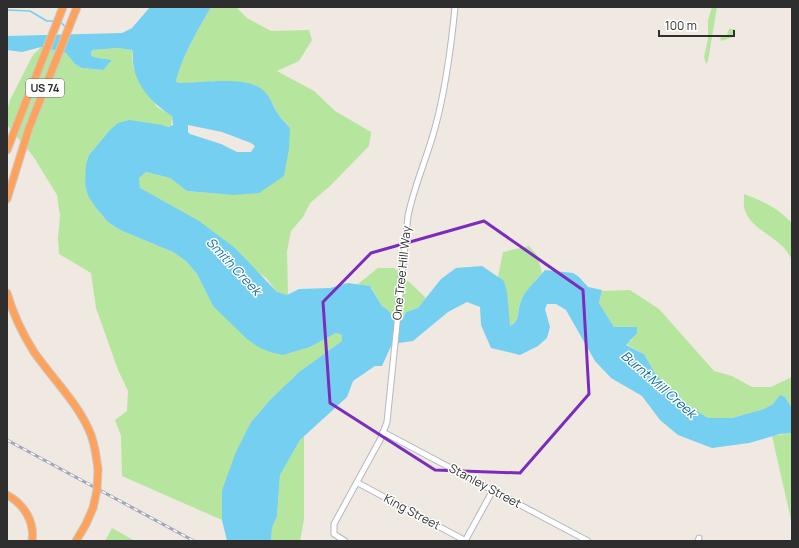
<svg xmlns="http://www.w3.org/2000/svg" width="799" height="548" font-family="Manrope,sans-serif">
  <rect width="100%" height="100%" fill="#efe9e1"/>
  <g fill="#b6e59e">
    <path d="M211,7h25l11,11 24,13 38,-1 3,10 -13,21 -22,10 37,20 21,20 36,21 -2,14 -39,40 -20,17 -7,14 -12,14 -4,20 1,44 -1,1 -10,-4 -11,-14 -126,-90 -1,-10 7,-6 24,6 17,13 46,4 57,-67 -13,-15 -4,-9 -60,-23 -14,3 -21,-1 -2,-2c7,-27 21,-49 35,-74z"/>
    <polygon points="712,7 717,7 708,61 706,64 704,57 708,39 708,20"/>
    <polygon points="729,29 735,29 733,37 721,41 720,36 727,35"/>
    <polygon points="41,47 66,53 75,64 82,68 102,70 112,60 93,57 91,55 92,50 118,48 132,50 133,67 157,107 172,116 171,127 162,125 109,131 89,155 85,184 88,196 96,208 108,222 120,230 173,252 186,261 197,274 213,306 283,355 310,347 336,333 342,335 342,341 299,372 270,400 251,422 222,490 222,520 122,476 121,436 115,420 127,411 128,391 118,370 96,308 91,273 59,254 58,238 60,216 57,195 33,156 7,125 7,111 10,100 33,55"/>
    <path d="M744,194c19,7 34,14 48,29v38c-9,-24 -37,-28 -46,-48 -3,-5 -2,-13 -2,-19z"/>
    <path d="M529,246l8,9 5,18c-7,9 -16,18 -21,28 -5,9 0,20 -11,25l-12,-49 5,-25z"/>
    <polygon points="378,268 394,268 426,298 418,308 406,312 403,319 398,323 388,310 382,306 372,288 358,284"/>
    <polygon points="630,290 659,309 714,371 732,376 752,387 771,387 792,377 792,408 785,397 764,409 732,418 708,418 689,406 656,375 644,354 626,344 633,339 614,327 599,303 602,291"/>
    <polygon points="792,433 792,524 772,436"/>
    <polygon points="304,436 304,520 300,541 271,541 272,528 277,516 280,475 300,440"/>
    <polygon points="112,528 135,541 105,541"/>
  </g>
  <path fill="#75cff0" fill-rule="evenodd" d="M150,7h61c-14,25 -28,47 -35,74l2,2c23,1 70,-9 87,9 6,6 8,15 13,22 3,5 8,9 12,14l-1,21 -5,27 -25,17 -26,2 -46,-4 -17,-13 -24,-6 -7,6 1,10 59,33 36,27 42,44 10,3 12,-6 31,-1 18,-5 22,3 12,20 6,4 10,12 5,-3 3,-7 12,-4 23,-29 15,-11 26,-2 22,15 3,11 3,34c10,-5 7,-13 10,-22 3,-12 17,-24 25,-34l28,3 6,4 9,10 14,3 -3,13 15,24h23v6l-11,12 18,9 12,21 33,31 19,12h24l32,-9 9,-5 7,-9 5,2 7,11v25l-12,1 -31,9 -37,5 -34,-13 -18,-15 -18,-24 -31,-18 -16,-17 -29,-51 -10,-6h-9l-2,5 5,18 -3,11 -9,8 -18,9 -29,-7 -10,-23 -1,-18 -13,-5 -19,10 -35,29 -21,3 -10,22h-7l-22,15 -6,16 -47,43 -20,35 -3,41 -5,12 -1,13h-44l-5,-21v-30l14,-38 15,-30 19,-22 29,-28 43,-31v-6l-6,-2 -26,14 -27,8 -13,-3 -12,-5 -11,-8 -34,-33 -16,-32 -11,-13 -13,-9 -53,-22 -12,-8 -12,-14 -8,-12 -3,-12 1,-19 3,-10 20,-24 9,-8 11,-3 33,5 7,2 4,-2 -1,-9c-17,-11 -34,-27 -38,-48 -2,-6 0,-12 -2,-18l-14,-2 -26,2 -1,5 2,2 19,3 -9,10 -21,-2 -7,-4 -9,-11 -25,-6 -19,5 -15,-2v-14l115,-3 10,-5zM188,125l34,7 29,11 4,3 -4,6h-14l-16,-8 -31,-10 -2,-2z"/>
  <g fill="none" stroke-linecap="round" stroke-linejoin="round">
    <g stroke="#75cff0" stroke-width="1.5">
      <polyline points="7,10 30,11 47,21 54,21"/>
      <polyline points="60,21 66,28"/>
    </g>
    <defs>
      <g id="minor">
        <polyline points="383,432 588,541"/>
        <polyline points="358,483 466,541"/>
        <path d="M345,541l-11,-7v-10l47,-86 6,-16 21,-206c6,-30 19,-58 27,-88 11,-40 16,-80 20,-121"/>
        <polyline points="465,541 493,490"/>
        <polyline points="698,541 699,538"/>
      </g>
      <g id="highway">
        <polyline points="7,150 63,7"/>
        <polyline points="7,199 29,128 77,7"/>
        <path d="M7,293c6,21 15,40 27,59 18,26 42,49 55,78 6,12 7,26 9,39"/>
        <path d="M7,495c17,9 28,27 25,46"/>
        <polyline points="76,541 86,524 93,508"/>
      </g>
    </defs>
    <use href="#minor" stroke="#b4b7c1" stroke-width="7"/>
    <use href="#highway" stroke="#c9c9c9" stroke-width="9"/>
    <use href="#minor" stroke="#fff" stroke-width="5"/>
    <use href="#highway" stroke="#ffa35c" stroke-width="7"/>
    <defs>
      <polyline id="rail" points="7,440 194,541"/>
    </defs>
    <use href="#rail" stroke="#a3a6b8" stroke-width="3"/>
    <use href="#rail" stroke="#fff" stroke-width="1.5" stroke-dasharray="4.5" stroke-linecap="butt"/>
    <defs>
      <polyline id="highway-bridge" points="93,508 97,490 98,469"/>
    </defs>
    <use href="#highway-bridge" stroke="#c9c9c9" stroke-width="9" stroke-linecap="butt"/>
    <use href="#highway-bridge" stroke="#ffa35c" stroke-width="7"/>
  </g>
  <path fill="none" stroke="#7b2cbf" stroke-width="3" stroke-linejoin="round" d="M484,221l99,69 6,104 -69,79 -85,-3 -105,-67 -7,-101 48,-49z"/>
  <g text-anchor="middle" stroke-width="3" stroke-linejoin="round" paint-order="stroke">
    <rect fill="#fff" stroke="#6d6d6d" stroke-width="1" x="26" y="79" width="38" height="18" rx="3"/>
    <g font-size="11" font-weight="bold" fill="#2e2e2e">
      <text x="45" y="92">US 74</text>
    </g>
    <g font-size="12" fill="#2e2e2e" stroke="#fff">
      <text transform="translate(402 273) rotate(-84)" y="4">One Tree Hill Way</text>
      <text transform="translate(485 486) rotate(28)" y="4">Stanley Street</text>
      <text transform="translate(412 512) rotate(28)" y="4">King Street</text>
    </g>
    <g font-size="13" font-style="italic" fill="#0d6fa3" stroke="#fff">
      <text transform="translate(234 266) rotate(47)" y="5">Smith Creek</text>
      <text transform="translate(659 384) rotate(41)" y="5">Burnt Mill Creek</text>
    </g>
  </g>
  <rect width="799" height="548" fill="none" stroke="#2e2e2e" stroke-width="16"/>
  <path d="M659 30v6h75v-6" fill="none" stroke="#2e2e2e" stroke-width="2"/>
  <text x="665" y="30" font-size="12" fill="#2e2e2e" stroke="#ffffff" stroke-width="3" paint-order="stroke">100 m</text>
</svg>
